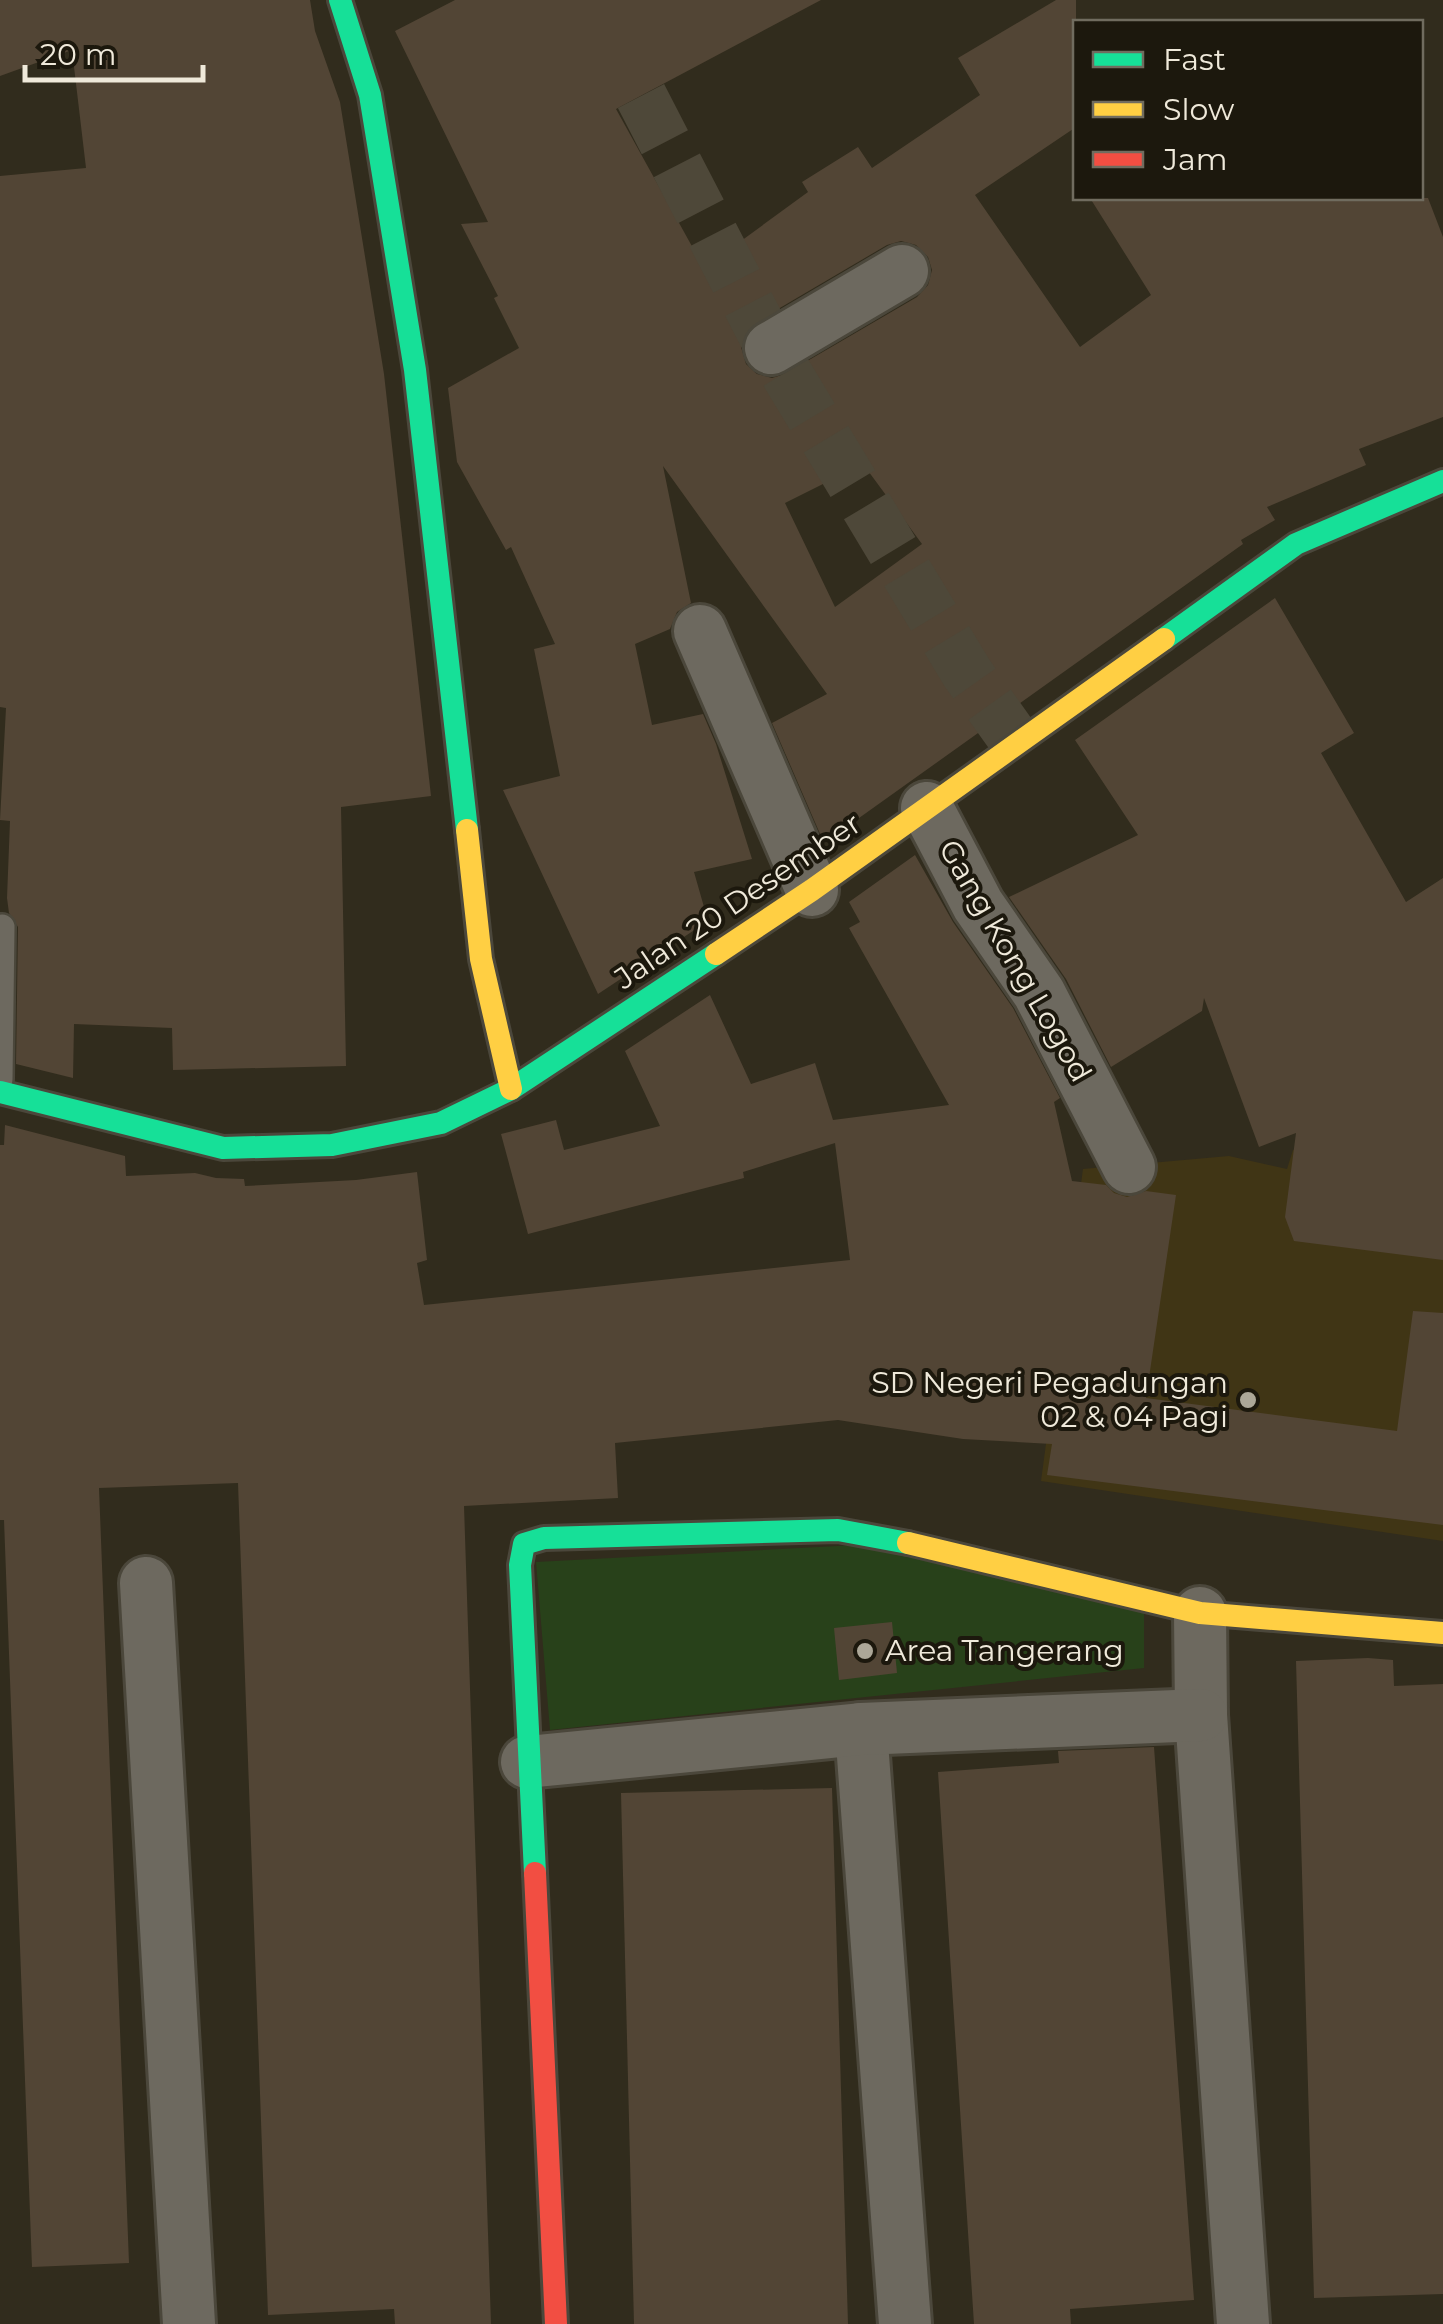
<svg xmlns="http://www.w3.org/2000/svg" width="1443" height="2324" font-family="Montserrat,sans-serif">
  <rect width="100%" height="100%" fill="#312c1d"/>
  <polygon fill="#403515" points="1293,1150 1443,1169 1443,1541 1041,1481 1083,1169 1229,1156 1287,1169"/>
  <polygon fill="#28411a" points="875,1544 1144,1606 1144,1668 550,1730 536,1562"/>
  <g fill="#524535" fill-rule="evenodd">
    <polygon points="0,0 310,0 315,31 340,102 384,374 431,796 341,807 346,1066 173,1070 172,1028 74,1024 73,1078 16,1064 18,927 9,913 7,898 10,821 0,820 6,708 0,707 0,176 86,168 72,50 0,76"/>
    <path d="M455,0h366l-205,109 88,159 104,-76 -6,-10 56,-35 14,21 108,-73 -22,-37 98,-58h20v127l-101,68 105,152 71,-52 -61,-97h338l15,39v180l-84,32 7,16 -99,42 8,13 -34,20 2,4 -419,299 -52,-120 55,-29 -164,-228 28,137 -14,9 -7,17 -35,15 17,81 51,-11 13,30 36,115 -58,13 14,49 -110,73 -95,-204 57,-14 -26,-127 21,-5 -44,-97 -5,3 -49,-88 -9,-74 71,-40 -25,-50 4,-2 -37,-72 27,-2 -93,-191zM901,241l15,4 12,12 4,13 -4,15 -11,12 -132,77 -13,4 -15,-4 -11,-10 -5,-17 5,-15 10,-10 131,-77zM863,464l59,80 -87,63 -50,-104z"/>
    <polygon points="1275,598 1354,733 1321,753 1406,902 1443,878 1443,1260 1294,1241 1285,1217 1296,1133 1259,1147 1204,998 1202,1011 1111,1067 1066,979 1009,897 1138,835 1075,740"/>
    <polygon points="915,855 953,922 1013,1008 1060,1098 1054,1102 1072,1181 1106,1185 1114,1193 1127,1197 1146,1191 1176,1195 1146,1398 1397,1431 1413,1311 1443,1313 1443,1525 1047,1475 1052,1444 963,1439 838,1420 615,1443 618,1498 464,1506 491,2324 395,2324 394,2309 268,2315 238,1483 99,1488 129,2263 32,2267 4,1520 0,1520 0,1145 4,1145 5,1125 125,1156 126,1176 195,1173 216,1178 244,1179 245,1186 356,1180 417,1172 427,1260 417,1263 424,1305 850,1260 835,1143 743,1172 744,1178 528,1234 501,1134 556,1120 564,1150 660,1126 625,1051 710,995 751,1084 815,1063 833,1120 949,1105 849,928 860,922 849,902"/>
    <polygon points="892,1622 897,1673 839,1680 834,1628"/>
    <polygon points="1368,1658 1393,1660 1394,1686 1443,1684 1443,2294 1314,2298 1296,1661"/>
    <polygon points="1154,1747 1194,2300 1070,2309 1071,2324 974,2324 938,1772 1059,1763 1058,1751"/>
    <polygon points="832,1788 848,2324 634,2324 621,1793"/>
  </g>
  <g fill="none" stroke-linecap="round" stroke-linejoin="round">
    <polyline stroke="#4e4839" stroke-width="52" stroke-dasharray="52 26" stroke-linecap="butt" points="641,96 771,348 967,673 1017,743"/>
    <defs>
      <polyline id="lane" points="0,1079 2,927"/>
      <g id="street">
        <polyline points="771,348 902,271"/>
        <polyline points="700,631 812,890"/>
        <polyline points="927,808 978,905 1039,993 1129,1167"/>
        <polyline points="146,1583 189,2324"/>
        <polyline points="1200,1613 1201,1715 1243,2324"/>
        <polyline points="861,1729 905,2324"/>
        <polyline points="527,1762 861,1729 1201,1715"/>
      </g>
      <g id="fast">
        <polyline points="340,0 370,95 415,370 467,830"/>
        <polyline points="1164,639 1296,544 1443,481"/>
        <polyline points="0,1092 223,1148 332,1145 441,1123 511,1089 716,954"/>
        <polyline points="535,1873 520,1565 524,1544 544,1538 838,1530 908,1543"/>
      </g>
      <g id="slow">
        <polyline points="467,830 481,959 511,1089"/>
        <polyline points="716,954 812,890 1164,639"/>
        <polyline points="908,1543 1200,1613 1443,1633"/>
      </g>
      <polyline id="jam" points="535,1873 556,2324"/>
    </defs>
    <use href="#lane" stroke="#4b473b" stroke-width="30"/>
    <use href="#street" stroke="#4b473b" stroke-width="58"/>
    <use href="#fast" stroke="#4b473b" stroke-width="28"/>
    <use href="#slow" stroke="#4b473b" stroke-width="28"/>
    <use href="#jam" stroke="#4b473b" stroke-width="28"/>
    <use href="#lane" stroke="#6d695f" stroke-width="25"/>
    <use href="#street" stroke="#6d695f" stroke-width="52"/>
    <use href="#fast" stroke="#16e098" stroke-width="22"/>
    <use href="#slow" stroke="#ffcf43" stroke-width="22"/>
    <use href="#jam" stroke="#f24e42" stroke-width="22"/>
  </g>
  <g fill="#aca798" stroke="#1c180d" stroke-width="4">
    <circle cx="1248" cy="1400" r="10"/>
    <circle cx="865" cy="1651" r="10"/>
  </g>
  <g text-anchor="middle" stroke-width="8" stroke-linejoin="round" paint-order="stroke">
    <g font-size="30" fill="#efe9da" stroke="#1c180d">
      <text transform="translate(738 901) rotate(-34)" y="10">Jalan 20 Desember</text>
      <text transform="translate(1015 961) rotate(60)" y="10">Gang Kong Logod</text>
    </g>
    <g font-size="30" fill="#efe9da" stroke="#1c180d" text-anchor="end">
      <text x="1228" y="1393">SD Negeri Pegadungan<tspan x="1228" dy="34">02 &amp; 04 Pagi</tspan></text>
      <text x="885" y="1661" text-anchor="start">Area Tangerang</text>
    </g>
  </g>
  <rect x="1073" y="20" width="350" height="180" fill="#1c180d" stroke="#706c5f" stroke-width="2.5"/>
  <rect x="1093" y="52" width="50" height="15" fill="#16e098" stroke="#706c5f" stroke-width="2.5"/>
  <text x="1163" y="70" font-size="30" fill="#efe9da">Fast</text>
  <rect x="1093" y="102" width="50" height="15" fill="#ffcf43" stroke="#706c5f" stroke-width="2.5"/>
  <text x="1163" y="120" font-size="30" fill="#efe9da">Slow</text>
  <rect x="1093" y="152" width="50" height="15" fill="#f24e42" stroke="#706c5f" stroke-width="2.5"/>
  <text x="1163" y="170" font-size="30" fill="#efe9da">Jam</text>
  <path d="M25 65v15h178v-15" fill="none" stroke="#efe9da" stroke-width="5"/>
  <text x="40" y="65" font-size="30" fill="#efe9da" stroke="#1c180d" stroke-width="8" paint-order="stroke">20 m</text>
</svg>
